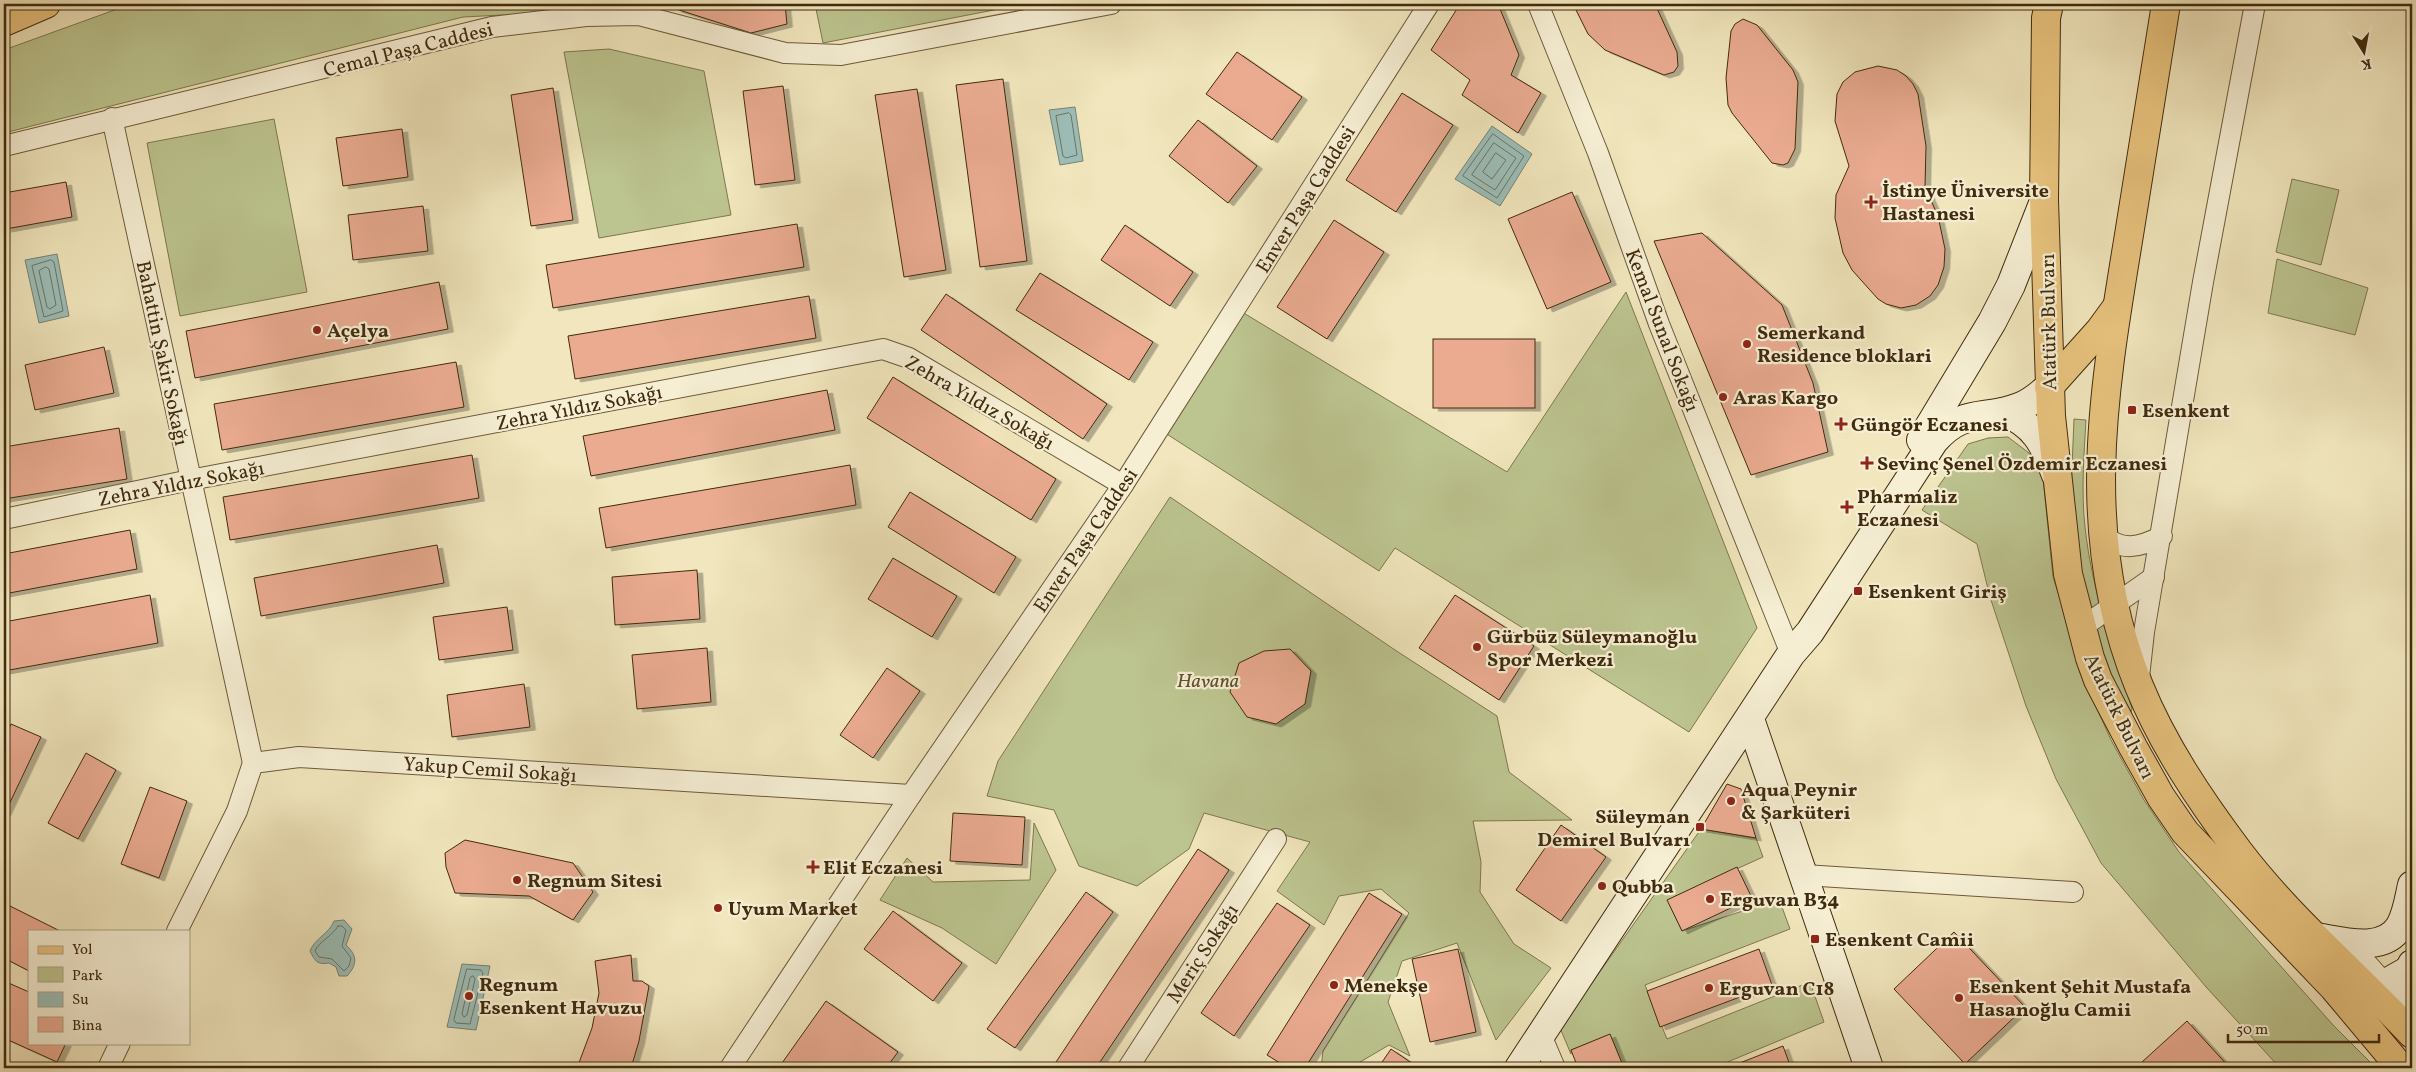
<svg xmlns="http://www.w3.org/2000/svg" width="2416" height="1072" font-family="Vollkorn,serif">
  <defs>
    <filter id="shadow"><feDropShadow dx="5.5" dy="3" stdDeviation="0" flood-color="#0004"/></filter>
  </defs>
  <rect width="100%" height="100%" fill="#f1e6bd"/>
  <filter id="stains"><feTurbulence type="fractalNoise" baseFrequency=".004" numOctaves="4"/><feColorMatrix values="0 0 0 0 .2 0 0 0 0 .09 0 0 0 0 .02 0 0 0 .5 -.17"/></filter>
  <radialGradient id="worn" r=".72"><stop offset=".6" stop-color="#630" stop-opacity="0"/><stop offset="1" stop-color="#630" stop-opacity=".3"/></radialGradient>
  <g fill="#bcc48f" stroke="#7e784e">
    <polygon points="131,4 659,4 658,7 463,17 4,133 4,50"/>
    <polygon points="815,4 1025,4 823,43"/>
    <polygon points="609,49 704,71 731,215 599,238 564,52"/>
    <polygon points="274,119 307,292 180,316 147,143"/>
    <polygon points="2292,179 2339,190 2321,265 2276,252"/>
    <polygon points="2277,259 2368,288 2355,335 2268,313"/>
    <polygon points="1626,292 1757,628 1689,732 1395,548 1379,571 1159,429 1237,309 1507,472"/>
    <path d="M2074,419l12,1c-2,35 -5,72 -1,107 7,63 27,121 47,181l-2,10 -15,-22 -33,-111 -11,-93z"/>
    <polygon points="2008,437 2029,453 2043,478 2053,577 2089,691 2111,740 2144,800 2179,852 2334,1026 2376,1068 2280,1068 2207,988 2101,863 2056,779 2026,706 1990,597 1977,544 1922,510 1968,444 1988,438"/>
    <polygon points="1170,497 1395,650 1497,716 1509,772 1572,820 1473,821 1481,862 1480,892 1514,944 1551,968 1496,1040 1457,943 1402,961 1388,1002 1410,1056 1389,1045 1350,1068 1321,1068 1323,1051 1409,913 1381,889 1339,896 1324,925 1277,891 1310,842 1204,813 1189,849 1137,886 1079,866 1054,810 987,796 998,761"/>
    <polygon points="1034,823 1056,870 996,964 942,928 880,900 907,858 933,882 1030,880"/>
    <polygon points="1701,829 1756,838 1763,857 1668,900 1682,931 1779,899 1790,929 1645,985 1667,1039 1810,982 1824,1022 1713,1068 1624,1068 1610,1035 1571,1050 1571,1054 1560,1028"/>
  </g>
  <g fill="#9cbeb8" stroke="#788374">
    <polygon points="1075,107 1083,161 1060,165 1049,110"/>
    <polygon points="1492,126 1532,154 1500,206 1455,179"/>
    <polygon points="57,254 69,316 39,323 25,260"/>
    <path d="M344,920l8,9 -6,16c11,10 12,19 1,31h-8l-3,-9 -7,-4c-12,2 -14,-2 -19,-12 5,-13 19,-17 24,-30z"/>
    <polygon points="462,964 490,966 476,1030 447,1027"/>
  </g>
  <g fill="none" stroke-linecap="round" stroke-linejoin="round">
    <g stroke="#6e7463" stroke-width="1">
      <polygon points="1069,113 1071,115 1077,155 1066,158 1063,156 1056,116"/>
      <polygon points="1493,134 1524,156 1497,198 1463,176"/>
      <polygon points="1494,143 1516,158 1495,190 1472,175"/>
      <polygon points="1496,153 1506,160 1492,179 1483,172"/>
      <polygon points="51,260 54,262 63,311 44,317 32,266"/>
      <polygon points="46,267 49,269 56,305 50,309 47,307 39,271"/>
      <path d="M338,926h4l4,4 -4,16 9,12 -2,8 -5,5 -12,-12 -13,-2 -4,-6c4,-10 18,-15 23,-25z"/>
      <polygon points="467,969 481,970 483,973 470,1024 456,1023 454,1020"/>
      <polygon points="473,976 475,979 467,1015 464,1017 462,1014 470,978"/>
    </g>
  </g>
  <g fill="#eaab91" stroke="#412b0e" filter="url(#shadow)">
    <polygon points="676,4 785,4 787,24 751,33 676,9"/>
    <polygon points="1460,4 1498,4 1519,55 1511,75 1541,93 1518,133 1462,95 1470,80 1431,50"/>
    <polygon points="1573,4 1655,4 1677,52 1678,66 1674,72 1664,75 1605,50 1588,34"/>
    <polygon points="1743,19 1757,25 1793,70 1798,82 1795,149 1788,163 1783,165 1772,163 1732,113 1728,105 1726,78 1731,31 1735,24"/>
    <polygon points="1237,52 1302,97 1272,140 1206,94"/>
    <polygon points="1878,66 1897,70 1906,76 1913,84 1918,94 1926,146 1925,187 1938,216 1945,249 1944,267 1938,285 1930,296 1916,305 1901,308 1886,304 1878,299 1852,270 1843,253 1835,218 1836,195 1849,166 1835,121 1837,94 1843,82 1855,72"/>
    <polygon points="1003,79 1027,261 980,267 956,85"/>
    <polygon points="783,86 795,180 755,185 743,91"/>
    <polygon points="553,88 573,220 531,226 511,95"/>
    <polygon points="917,89 946,270 904,277 875,95"/>
    <polygon points="1402,93 1453,125 1396,212 1346,180"/>
    <polygon points="1198,120 1257,166 1228,203 1169,156"/>
    <polygon points="402,129 408,177 343,186 336,138"/>
    <polygon points="66,182 72,217 6,229 4,193"/>
    <polygon points="1572,192 1611,282 1547,309 1508,219"/>
    <polygon points="423,206 428,251 353,260 348,215"/>
    <polygon points="1334,220 1384,252 1327,339 1277,307"/>
    <polygon points="797,224 804,267 553,308 546,265"/>
    <polygon points="1125,225 1193,272 1170,306 1101,260"/>
    <polygon points="1702,233 1782,305 1813,383 1828,452 1751,475 1654,241"/>
    <polygon points="1040,273 1153,342 1129,380 1016,310"/>
    <polygon points="439,282 448,329 195,378 186,331"/>
    <polygon points="946,294 1107,404 1083,439 921,330"/>
    <polygon points="809,296 816,338 575,379 568,336"/>
    <rect x="1433" y="339" width="102" height="69"/>
    <polygon points="104,347 114,393 35,410 25,365"/>
    <polygon points="456,362 464,407 222,450 214,404"/>
    <polygon points="893,377 1056,479 1031,520 867,418"/>
    <polygon points="827,390 835,430 591,476 583,436"/>
    <polygon points="119,428 127,479 4,499 4,447"/>
    <polygon points="472,455 479,498 230,540 223,497"/>
    <polygon points="850,465 856,505 606,548 599,508"/>
    <polygon points="910,492 1016,557 994,593 888,527"/>
    <polygon points="130,530 137,569 4,594 4,554"/>
    <polygon points="437,545 444,583 261,616 254,578"/>
    <polygon points="893,558 957,596 932,637 868,599"/>
    <polygon points="697,570 700,619 615,625 612,577"/>
    <polygon points="150,595 158,643 4,671 4,622"/>
    <polygon points="1455,595 1534,646 1499,700 1419,648"/>
    <polygon points="507,607 513,650 439,660 433,617"/>
    <polygon points="707,648 711,702 637,709 632,655"/>
    <polygon points="1290,649 1311,671 1305,704 1276,724 1247,717 1230,692 1239,663 1264,651"/>
    <polygon points="887,668 920,691 873,758 840,735"/>
    <polygon points="524,684 530,727 452,737 447,695"/>
    <polygon points="11,724 41,737 5,813 4,740"/>
    <polygon points="86,753 116,770 78,839 48,823"/>
    <polygon points="1727,784 1741,789 1756,838 1701,829"/>
    <polygon points="150,787 187,801 159,878 121,864"/>
    <polygon points="953,813 1025,817 1022,865 950,861"/>
    <polygon points="1561,825 1606,857 1561,921 1516,890"/>
    <polygon points="465,840 573,863 593,892 573,920 529,896 455,893 446,867 445,853"/>
    <polygon points="1198,849 1229,870 1096,1068 1052,1068"/>
    <polygon points="1737,867 1752,898 1682,931 1667,900"/>
    <polygon points="1086,892 1113,912 1015,1048 987,1029"/>
    <polygon points="1369,893 1402,914 1305,1068 1288,1068 1267,1055"/>
    <polygon points="4,903 60,931 29,931 29,971 4,958"/>
    <polygon points="1277,903 1310,925 1234,1036 1201,1013"/>
    <polygon points="893,911 962,963 933,1001 864,949"/>
    <polygon points="1954,932 2025,1007 1965,1064 1894,989"/>
    <polygon points="1458,949 1476,1032 1430,1042 1412,959"/>
    <polygon points="1759,949 1772,985 1660,1027 1647,991"/>
    <polygon points="631,955 633,981 642,981 649,986 639,1041 631,1068 577,1068 592,1028 599,993 595,961"/>
    <polygon points="4,981 29,992 29,1043 66,1043 57,1062 4,1038"/>
    <polygon points="826,1001 898,1052 886,1068 789,1068 782,1063"/>
    <polygon points="2187,1021 2230,1068 2231,1068 2148,1068 2142,1062"/>
    <polygon points="1610,1034 1624,1068 1578,1068 1571,1050"/>
    <polygon points="1783,1046 1791,1068 1727,1068"/>
    <polygon points="1391,1049 1419,1068 1378,1068"/>
  </g>
  <g fill="none" stroke-linecap="round" stroke-linejoin="round">
    <defs>
      <g id="street">
        <polyline points="1538,4 1598,153 1659,324 1791,654"/>
        <polyline points="112,118 253,763"/>
        <polyline points="4,146 492,27 586,16 639,15 785,53 841,55 1111,4"/>
        <polyline points="4,519 190,480 883,349 909,358 1123,485"/>
        <path d="M2102,533c18,20 39,14 60,3"/>
        <polyline points="2081,628 2154,577"/>
        <polyline points="2139,677 2144,632 2203,282 2255,4"/>
        <polyline points="253,763 299,757 911,795"/>
        <polyline points="1804,875 2073,892"/>
        <polyline points="177,931 237,811 253,763"/>
        <polyline points="2360,943 2362,958 2394,994"/>
        <polyline points="1541,1035 1555,1068"/>
        <polyline points="108,1068 120,1043"/>
        <polyline points="730,1068 911,795 1123,485 1429,4"/>
        <polyline points="1128,1068 1276,839"/>
      </g>
      <g id="secondary">
        <path d="M2003,412c32,12 41,32 53,63"/>
        <polyline points="1921,440 1992,322 2011,285 2044,201"/>
        <polyline points="1750,719 1869,1068"/>
        <path d="M2316,937c25,4 68,17 84,-11 7,-12 9,-28 12,-41"/>
        <path d="M2412,964c-8,16 -5,39 0,55"/>
        <polyline points="2372,991 2409,970"/>
        <path d="M1519,1068l272,-414 19,-22 124,-191c30,-34 49,-20 85,-34 12,-4 20,-12 30,-20"/>
      </g>
      <g id="primary">
        <polyline points="2049,4 2046,18 2044,200 2051,416 2068,574 2090,658 2098,680 2133,747 2161,797 2185,832 2334,988 2401,1068"/>
        <path d="M2166,4c-12,79 -25,158 -38,237 -25,153 -50,295 11,445 24,59 61,114 100,166 50,66 116,121 173,182"/>
        <polyline points="2049,387 2100,330 2116,308"/>
      </g>
      <polyline id="highway" points="4,22 46,4"/>
    </defs>
    <use href="#street" stroke="#6d5a3a" stroke-width="22"/>
    <use href="#secondary" stroke="#412b0e" stroke-width="30"/>
    <use href="#primary" stroke="#412b0e" stroke-width="30"/>
    <use href="#highway" stroke="#412b0e" stroke-width="30"/>
    <use href="#street" stroke="#f6efd4" stroke-width="20"/>
    <use href="#secondary" stroke="#f6efd4" stroke-width="28"/>
    <use href="#primary" stroke="#e8c37e" stroke-width="28"/>
    <use href="#highway" stroke="#e8c37e" stroke-width="28"/>
  </g>
  <g fill="#8f2418" stroke="#f6efd4" stroke-width="2">
    <path d="M1868.5 194.5h5v5h5v5h-5v5h-5v-5h-5v-5h5z"/>
    <circle cx="317" cy="330" r="5"/>
    <circle cx="1747" cy="344" r="5"/>
    <circle cx="1723" cy="397" r="5"/>
    <rect x="2127" y="405" width="10" height="10" rx="2.5"/>
    <path d="M1838.5 416.5h5v5h5v5h-5v5h-5v-5h-5v-5h5z"/>
    <path d="M1864.5 455.5h5v5h5v5h-5v5h-5v-5h-5v-5h5z"/>
    <path d="M1844.5 499.5h5v5h5v5h-5v5h-5v-5h-5v-5h5z"/>
    <rect x="1853" y="586" width="10" height="10" rx="2.5"/>
    <circle cx="1477" cy="647" r="5"/>
    <circle cx="1731" cy="801" r="5"/>
    <rect x="1695" y="822" width="10" height="10" rx="2.5"/>
    <path d="M810.5 859.5h5v5h5v5h-5v5h-5v-5h-5v-5h5z"/>
    <circle cx="517" cy="880" r="5"/>
    <circle cx="1602" cy="886" r="5"/>
    <circle cx="1710" cy="899" r="5"/>
    <circle cx="718" cy="908" r="5"/>
    <rect x="1810" y="934" width="10" height="10" rx="2.5"/>
    <circle cx="1334" cy="985" r="5"/>
    <circle cx="1709" cy="988" r="5"/>
    <circle cx="469" cy="996" r="5"/>
    <circle cx="1959" cy="998" r="5"/>
  </g>
  <g text-anchor="middle" stroke-width="4.5" stroke-linejoin="round" paint-order="stroke">
    <g font-size="20" fill="#412b0e" stroke="#f6efd4">
      <text transform="translate(408 49) rotate(-14)" y="7">Cemal Paşa Caddesi</text>
      <text transform="translate(1305 199) rotate(-58)" y="7">Enver Paşa Caddesi</text>
      <text transform="translate(2048 322) rotate(-91)" y="7">Atatürk Bulvarı</text>
      <text transform="translate(1663 330) rotate(69)" y="7">Kemal Sunal Sokağı</text>
      <text transform="translate(163 353) rotate(78)" y="7">Bahattin Şakir Sokağı</text>
      <text transform="translate(980 402) rotate(30)" y="7">Zehra Yıldız Sokağı</text>
      <text transform="translate(579 407) rotate(-11)" y="7">Zehra Yıldız Sokağı</text>
      <text transform="translate(181 483) rotate(-11)" y="7">Zehra Yıldız Sokağı</text>
      <text transform="translate(1085 540) rotate(-56)" y="7">Enver Paşa Caddesi</text>
      <text transform="translate(2120 716) rotate(64)" y="7">Atatürk Bulvarı</text>
      <text transform="translate(490 769) rotate(4)" y="7">Yakup Cemil Sokağı</text>
      <text transform="translate(1202 953) rotate(-57)" y="7">Meriç Sokağı</text>
    </g>
    <g font-size="20" font-weight="bold" fill="#412b0e" stroke="#f6efd4" text-anchor="start">
      <text x="1882" y="197">İstinye Üniversite<tspan x="1882" dy="23">Hastanesi</tspan></text>
      <text x="327" y="337">Açelya</text>
      <text x="1757" y="339">Semerkand<tspan x="1757" dy="23">Residence bloklari</tspan></text>
      <text x="1733" y="404">Aras Kargo</text>
      <text x="2142" y="417">Esenkent</text>
      <text x="1851" y="431">Güngör Eczanesi</text>
      <text x="1877" y="470">Sevinç Şenel Özdemir Eczanesi</text>
      <text x="1857" y="503">Pharmaliz<tspan x="1857" dy="23">Eczanesi</tspan></text>
      <text x="1868" y="598">Esenkent Giriş</text>
      <text x="1487" y="643">Gürbüz Süleymanoğlu<tspan x="1487" dy="23">Spor Merkezi</tspan></text>
      <text x="1741" y="796">Aqua Peynir<tspan x="1741" dy="23">&amp; Şarküteri</tspan></text>
      <text x="1690" y="823" text-anchor="end">Süleyman<tspan x="1690" dy="23">Demirel Bulvarı</tspan></text>
      <text x="823" y="874">Elit Eczanesi</text>
      <text x="527" y="887">Regnum Sitesi</text>
      <text x="1612" y="893">Qubba</text>
      <text x="1720" y="906">Erguvan B34</text>
      <text x="728" y="915">Uyum Market</text>
      <text x="1825" y="946">Esenkent Camii</text>
      <text x="479" y="991">Regnum<tspan x="479" dy="23">Esenkent Havuzu</tspan></text>
      <text x="1344" y="992">Menekşe</text>
      <text x="1969" y="993">Esenkent Şehit Mustafa<tspan x="1969" dy="23">Hasanoğlu Camii</tspan></text>
      <text x="1719" y="995">Erguvan C18</text>
    </g>
    <g font-size="20" font-style="italic" fill="#60512e" stroke="#f6efd4">
      <text x="1208" y="687">Havana</text>
    </g>
  </g>
  <rect width="2416" height="1072" fill="none" stroke="#f1e6bd" stroke-width="20"/>
  <rect x="5" y="5" width="2406" height="1062" fill="none" stroke="#412b0e" stroke-width="2.5"/>
  <rect x="10" y="10" width="2396" height="1052" fill="none" stroke="#412b0e"/>
  <rect x="28" y="930" width="162" height="115" fill="#f6efd4" stroke="#aea185"/>
  <rect x="38" y="946" width="25" height="8" fill="#e8c37e" stroke="#aea185"/>
  <text x="72" y="954" font-size="15" fill="#412b0e">Yol</text>
  <rect x="38" y="967" width="25" height="15" fill="#bcc48f" stroke="#aea185"/>
  <text x="72" y="980" font-size="15" fill="#412b0e">Park</text>
  <rect x="38" y="992" width="25" height="15" fill="#9cbeb8" stroke="#aea185"/>
  <text x="72" y="1004" font-size="15" fill="#412b0e">Su</text>
  <rect x="38" y="1017" width="25" height="15" fill="#eaab91" stroke="#aea185"/>
  <text x="72" y="1030" font-size="15" fill="#412b0e">Bina</text>
  <g transform="translate(2364 52) rotate(169)" stroke="#f6efd4" stroke-width="4" paint-order="stroke">
  <path d="M0-4L9 19L0 12L-9 19Z" fill="#412b0e"/>
  <text y="-8" font-size="14" font-weight="bold" text-anchor="middle" fill="#412b0e">K</text>
  </g>
  <path d="M2228 1034v8h151v-8" fill="none" stroke="#412b0e" stroke-width="2.5"/>
  <text x="2236" y="1034" font-size="15" fill="#412b0e" stroke="#f6efd4" stroke-width="4" paint-order="stroke">50 m</text>
  <rect width="100%" height="100%" filter="url(#stains)"/>
  <rect width="100%" height="100%" fill="url(#worn)"/>
</svg>
